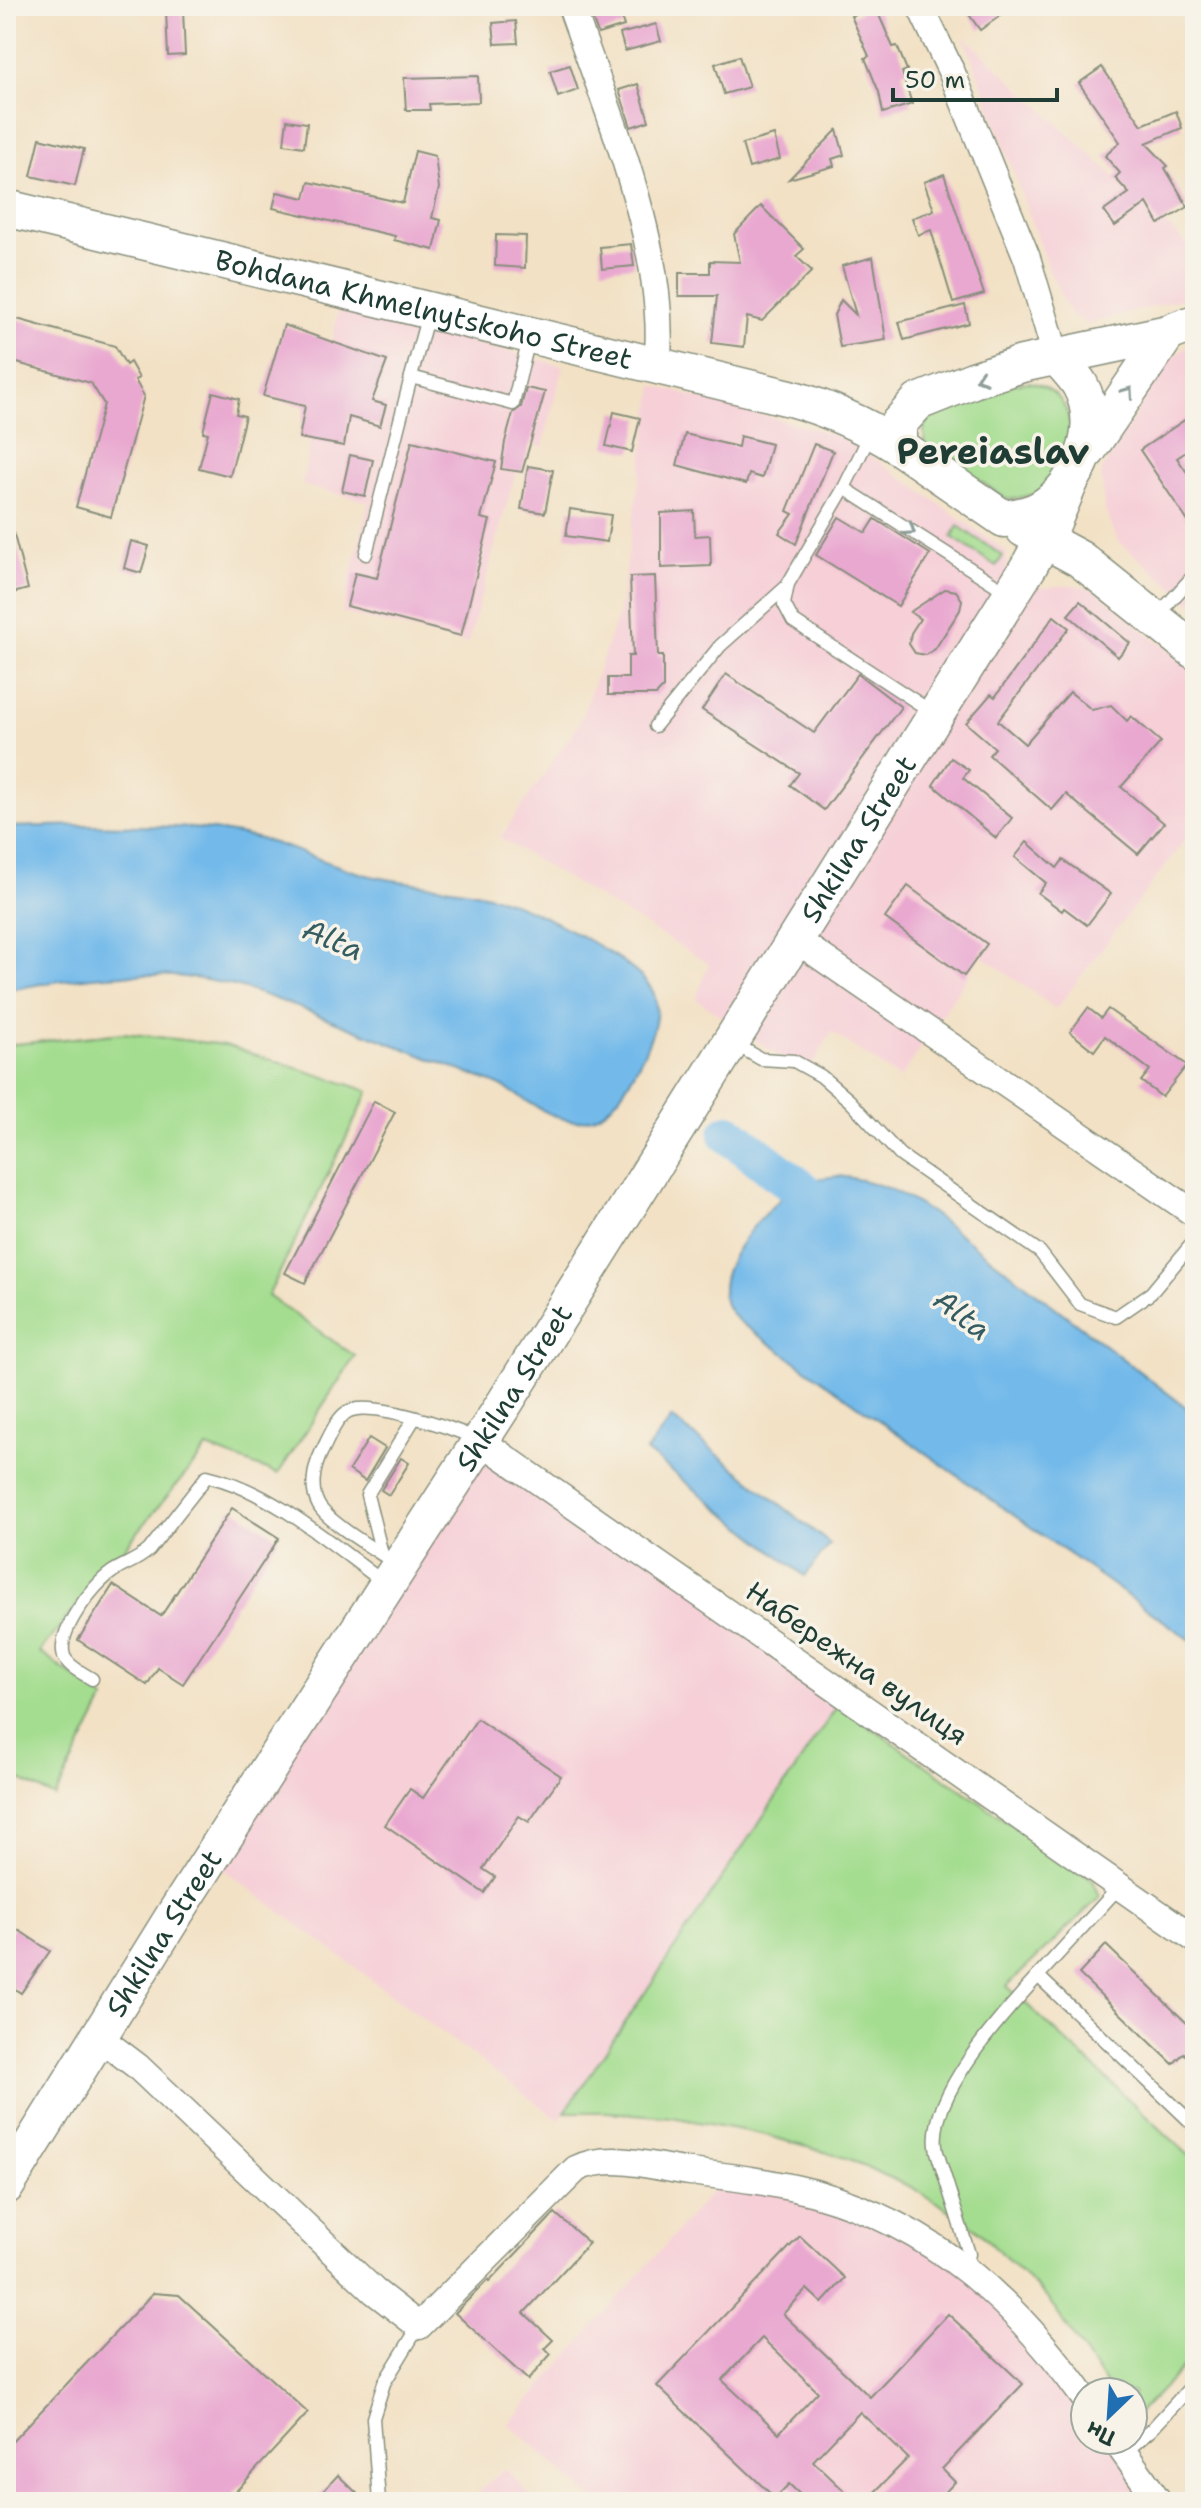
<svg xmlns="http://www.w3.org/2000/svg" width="1201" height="2508" font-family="'Shantell Sans',sans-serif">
  <rect width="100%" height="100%" fill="#f7f3e8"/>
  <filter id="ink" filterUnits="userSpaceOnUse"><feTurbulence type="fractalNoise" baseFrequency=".0125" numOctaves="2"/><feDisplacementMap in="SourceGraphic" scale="16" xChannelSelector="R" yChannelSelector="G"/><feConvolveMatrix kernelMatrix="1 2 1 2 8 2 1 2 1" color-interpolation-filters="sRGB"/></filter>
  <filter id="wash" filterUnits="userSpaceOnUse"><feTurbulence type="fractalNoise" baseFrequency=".006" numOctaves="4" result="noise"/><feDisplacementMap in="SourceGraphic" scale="32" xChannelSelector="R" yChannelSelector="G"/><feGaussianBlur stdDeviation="1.8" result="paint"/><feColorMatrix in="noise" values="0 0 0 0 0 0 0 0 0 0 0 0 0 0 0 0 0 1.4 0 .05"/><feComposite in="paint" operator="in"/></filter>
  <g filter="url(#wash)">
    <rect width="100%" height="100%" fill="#f2e1c5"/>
    <g fill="#f6cfd7">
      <polygon points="964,36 1195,252 1195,295 1088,324 1070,314 1049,270"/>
      <polygon points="339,308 563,366 543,447 524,442 468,644 342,613 369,502 302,485"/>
      <polygon points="1195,343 1195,606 1118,541 1104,508 1101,471 1168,362 1187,346"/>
      <polygon points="654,386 844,437 1006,551 1007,580 1031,588 1071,585 1094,589 1195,672 1195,827 1056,1009 981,955 900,1079 832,1032 806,1075 696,999 709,964 500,838 580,722 619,611"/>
      <polygon points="481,1441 845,1694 559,2120 210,1859"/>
      <polygon points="725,2176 800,2189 966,2267 1085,2399 1085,2440 1114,2440 1159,2502 597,2502 509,2424"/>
      <polygon points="505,2468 536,2502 468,2502"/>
    </g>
    <g fill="#a4dd90" stroke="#628d62" stroke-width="2">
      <path d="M1029,382c38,6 51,46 34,79 -5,11 -14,21 -22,32l-33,7 -82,-56c-3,-8 -3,-17 3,-24 13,-16 78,-36 100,-38z"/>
      <polygon points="958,526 1003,556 996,566 952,537"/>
      <polygon points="124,1033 225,1045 369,1091 268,1296 355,1356 278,1474 207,1448 39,1652 105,1699 55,1797 6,1773 6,1045"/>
      <polygon points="838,1705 1093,1880 1100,1897 1007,1986 1195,2161 1195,2355 1133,2419 1133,2392 1111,2392 1048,2299 970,2223 913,2188 849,2159 762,2134 672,2117 607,2112 565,2112"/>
    </g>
    <g fill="#73baea" stroke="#497c8f" stroke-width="2">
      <path d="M90,825c56,2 115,-1 170,14 38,10 73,28 111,37 40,9 82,9 121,20 34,8 150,66 162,98 7,21 -2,41 -10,59 -10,20 -21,43 -38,57 -40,31 -77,-14 -112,-27 -54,-20 -107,-41 -160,-62 -38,-14 -77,-31 -117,-39 -69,-14 -143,-6 -211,9v-164z"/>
      <path d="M838,1176c41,5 62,16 95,38l262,200v229l-430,-303c-14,-10 -34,-21 -40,-38 -13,-37 43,-97 71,-115 13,-8 27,-9 42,-11z"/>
      <polygon points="672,1418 830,1544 805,1576 646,1451"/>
    </g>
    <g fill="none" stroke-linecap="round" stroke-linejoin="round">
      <polyline stroke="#73baea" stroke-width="40" points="729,1134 841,1220"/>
    </g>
    <g id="blocks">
      <g fill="#e9a8d0" fill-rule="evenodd">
        <polygon points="588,6 618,6 624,26 598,34"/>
        <polygon points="875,6 893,47 897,46 907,70 902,72 912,104 883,113 879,92 865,58 869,56 851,16"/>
        <polygon points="963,6 1014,6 980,30"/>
        <polygon points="183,10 185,55 168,56 166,11"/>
        <polygon points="516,21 518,43 495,44 493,23"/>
        <polygon points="656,24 661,41 625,51 620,34"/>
        <polygon points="739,56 749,87 724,94 715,64"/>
        <polygon points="570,65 578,90 558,97 550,71"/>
        <polygon points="1102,67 1142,125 1176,111 1182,128 1146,143 1168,166 1165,168 1188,207 1159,224 1147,203 1115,226 1104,211 1129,193 1115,178 1120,173 1105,156 1120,142 1079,83"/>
        <polygon points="478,76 479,102 429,104 430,110 406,110 404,78"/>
        <polygon points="638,84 649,121 631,127 619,90"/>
        <polygon points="287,120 307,123 304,147 284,144"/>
        <polygon points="837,130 844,155 832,159 834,166 789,179"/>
        <polygon points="774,135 780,159 749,168 742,144"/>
        <polygon points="40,138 84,149 75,186 31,176"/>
        <polygon points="415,151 435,156 439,188 432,218 441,220 434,250 394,240 395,236 273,208 277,192 305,198 309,182 403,203"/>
        <polygon points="944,174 984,294 953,303 931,230 918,235 912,218 934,210 924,182"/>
        <polygon points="761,206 804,249 796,256 812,271 762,321 747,317 744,347 712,343 717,296 679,296 679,273 710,273 710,261 740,262 734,234"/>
        <polygon points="496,235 526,236 525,268 495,266"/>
        <polygon points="631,244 634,266 602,269 600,247"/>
        <polygon points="873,257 886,340 840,347 834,315 841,300 856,315 842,266"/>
        <polygon points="965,305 969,323 904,340 899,322"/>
        <polygon points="6,316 115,346 126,365 130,362 139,378 135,380 144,396 111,517 76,507 104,404 91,383 6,360"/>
        <polygon points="284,325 387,361 372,401 386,405 380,426 349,417 344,446 299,438 305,406 263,396"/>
        <polygon points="526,388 545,392 522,472 501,469 505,442 513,413 521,407"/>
        <polygon points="213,392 239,399 236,414 245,416 230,476 199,468 208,433 203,432"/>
        <polygon points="614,412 640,418 632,452 606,446"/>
        <polygon points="1195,413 1195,446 1177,458 1195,484 1195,532 1140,450"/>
        <polygon points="685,434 738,447 740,436 771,444 762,478 749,474 746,484 677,465"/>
        <polygon points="412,441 496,462 481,518 490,520 461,636 347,606 355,573 377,578"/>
        <polygon points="814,444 833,451 796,544 779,533 793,514 787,511"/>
        <polygon points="350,455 373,460 365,496 342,491"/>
        <polygon points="528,466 553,470 545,513 521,509"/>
        <polygon points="570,509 611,515 607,542 566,536"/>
        <polygon points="694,511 695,536 710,535 711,566 661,568 661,513"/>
        <polygon points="839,517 866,533 875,519 930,554 898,606 816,555"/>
        <polygon points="12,527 28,589 6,595 6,528"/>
        <polygon points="131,541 149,546 141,573 124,568"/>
        <polygon points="655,576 658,656 663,656 663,688 656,695 608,695 608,678 628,678 628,656 633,656 630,577"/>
        <polygon points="945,589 956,591 962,600 960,610 935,649 926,655 915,653 909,644 911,633 920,619 910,612"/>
        <polygon points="1080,601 1130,643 1118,657 1068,615"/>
        <polygon points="1054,616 1069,628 998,721 1025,744 1070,692 1092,710 1111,705 1127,721 1131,716 1161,742 1121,787 1164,823 1138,854 1066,794 1052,810 989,755 995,748 966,723 991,694 995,697"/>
        <polygon points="726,674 814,733 858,674 901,707 824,810 790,785 799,773 702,710"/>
        <polygon points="951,758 969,770 963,778 1012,818 996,838 933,785"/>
        <polygon points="1027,842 1057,868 1063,860 1111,894 1087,925 1064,908 1062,911 1038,893 1046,883 1015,857"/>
        <polygon points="908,886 987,944 964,976 885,918"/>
        <polygon points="1088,1008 1101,1018 1108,1009 1187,1065 1162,1097 1141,1081 1150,1070 1105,1036 1094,1051 1070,1032"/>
        <polygon points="374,1101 395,1112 305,1283 285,1273"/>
        <polygon points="369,1438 385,1448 365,1481 349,1470"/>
        <polygon points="401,1458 409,1463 389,1495 381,1490"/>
        <polygon points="232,1508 279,1538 183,1684 158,1668 147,1685 78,1640 113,1585 161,1616"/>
        <polygon points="477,1719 561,1776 529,1822 519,1816 483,1869 495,1877 484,1893 385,1825 410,1789 423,1798"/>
        <polygon points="14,1927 50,1951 21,1993 6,1983 6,1939"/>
        <polygon points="1106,1945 1195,2031 1195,2064 1184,2053 1173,2064 1079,1974"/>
        <polygon points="555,2213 589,2243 524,2313 553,2340 545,2348 551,2354 528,2380 455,2313 488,2280 489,2282"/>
        <path d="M800,2236l45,42 -23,25 -15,-14 -24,25 87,83 78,-83 75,70 -81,85 13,13 -19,20h-71l43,-44 -48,-46 -47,49 43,41h-48l-19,-18 -14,14 -118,-112zM762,2338l56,54 -39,41 -57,-53z"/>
        <polygon points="153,2293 179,2295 308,2413 226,2502 6,2502 6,2448"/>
        <polygon points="338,2475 366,2502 313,2502"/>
      </g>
    </g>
  </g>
  <g filter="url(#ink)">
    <use href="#blocks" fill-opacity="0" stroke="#888f7c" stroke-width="2"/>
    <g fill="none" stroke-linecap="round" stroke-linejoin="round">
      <defs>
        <g id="service">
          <polyline points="428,314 411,377 513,404 529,339"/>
          <polyline points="871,433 844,488 788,584 784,604 793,621 935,714"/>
          <polyline points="844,488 1010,594"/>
          <polyline points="366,554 411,377"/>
          <polyline points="1157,616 1195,574"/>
          <polyline points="655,726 720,646 786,587"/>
          <polyline points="735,1044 761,1059 794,1061 821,1076 850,1101 900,1155 1040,1252 1080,1304 1116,1317 1151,1293 1195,1240"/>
          <polyline points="382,1554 367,1495 414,1419"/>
          <path d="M398,1565c-19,-13 -68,-41 -79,-59 -9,-16 -6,-36 2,-53 7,-13 14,-33 26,-41 23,-13 105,16 130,27"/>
          <path d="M92,1679c-9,-6 -24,-12 -28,-23 -8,-24 29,-71 48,-84 12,-8 25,-11 37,-22l58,-74c66,15 125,69 179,108"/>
          <polyline points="1120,1886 1038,1976 1195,2126"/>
          <path d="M966,2267l3,-13 -32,-102c-13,-53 68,-140 101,-176"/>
          <polyline points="1124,2453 1151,2430 1195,2382"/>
          <polyline points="379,2502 373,2418 384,2383 419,2326"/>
        </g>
        <g id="minor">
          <path d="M571,6c36,105 99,249 86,361"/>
          <polyline points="920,6 952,73 1027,258 1056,356"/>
          <polyline points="795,939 1195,1214"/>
          <polyline points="481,1441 1195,1939"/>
          <path d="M100,2038l37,28 237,225 45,35 157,-157c34,-17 78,-2 114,3 42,5 84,10 125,21 120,34 200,108 270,206"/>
          <polyline points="1115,2440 1159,2502"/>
        </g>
        <g id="secondary">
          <path id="s1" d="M6,208l784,190c40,11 73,26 108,48"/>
          <path d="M1056,356c8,9 18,19 24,29 23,42 1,100 -40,124 -11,6 -24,8 -36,10l-106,-73v-22l20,-22 55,-22 49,-16 146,-31 27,-10"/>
          <polyline points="1088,450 1168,333"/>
          <polyline points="1024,529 1080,559 1195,651"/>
          <path id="s2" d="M6,2186l170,-274 330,-511 523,-835 24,-44 19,-45"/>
        </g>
      </defs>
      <use href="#service" stroke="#888f7c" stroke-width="15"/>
      <use href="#minor" stroke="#888f7c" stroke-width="29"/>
      <use href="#secondary" stroke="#888f7c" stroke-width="39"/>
      <use href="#service" stroke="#fff" stroke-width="12"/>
      <use href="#minor" stroke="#fff" stroke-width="26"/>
      <use href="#secondary" stroke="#fff" stroke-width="36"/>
    </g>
    <defs><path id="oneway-chevron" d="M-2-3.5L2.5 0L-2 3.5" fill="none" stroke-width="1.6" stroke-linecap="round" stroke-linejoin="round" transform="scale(2)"/></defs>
    <g stroke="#8f9e9a">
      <use href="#oneway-chevron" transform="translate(981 378) rotate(161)"/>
      <use href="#oneway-chevron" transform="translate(1128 392) rotate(-55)"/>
      <use href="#oneway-chevron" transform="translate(910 530) rotate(33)"/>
    </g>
  </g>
  <g text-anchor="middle" stroke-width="7" stroke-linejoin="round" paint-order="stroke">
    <g font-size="28" fill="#1f3d34" stroke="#f7f3e8">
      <text dy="10" stroke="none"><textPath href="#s1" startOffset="430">Bohdana Khmelnytskoho Street</textPath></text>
      <text dy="10" stroke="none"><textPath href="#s2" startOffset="1594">Shkilna Street</textPath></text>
      <text dy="10" stroke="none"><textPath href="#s2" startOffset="946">Shkilna Street</textPath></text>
      <text transform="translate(857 1663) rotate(35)" y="10">Набережна вулиця</text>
      <text dy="10" stroke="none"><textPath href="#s2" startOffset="298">Shkilna Street</textPath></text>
    </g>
    <g font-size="30" font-style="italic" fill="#345c62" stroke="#f7f3e8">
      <text transform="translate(333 940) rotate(23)" y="10">Alta</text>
      <text transform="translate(962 1315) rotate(38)" y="10">Alta</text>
    </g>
    <g font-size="36" font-weight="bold" fill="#1f3d34" stroke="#f7f3e8">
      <text x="993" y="464">Pereiaslav</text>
    </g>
  </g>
  <rect width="1201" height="2508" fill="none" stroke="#f7f3e8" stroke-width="32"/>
  <g transform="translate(1109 2416) rotate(205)"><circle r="38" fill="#f7f3e8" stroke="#a1aaa0" stroke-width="2"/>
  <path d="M0-6L14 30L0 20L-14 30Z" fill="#1f6fb2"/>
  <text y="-12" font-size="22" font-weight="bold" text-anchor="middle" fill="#1f3d34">Пн</text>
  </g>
  <path d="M893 88v12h164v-12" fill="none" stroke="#1f3d34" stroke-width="4"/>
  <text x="905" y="88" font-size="24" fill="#1f3d34" stroke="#f7f3e8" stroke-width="6" paint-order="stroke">50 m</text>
</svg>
